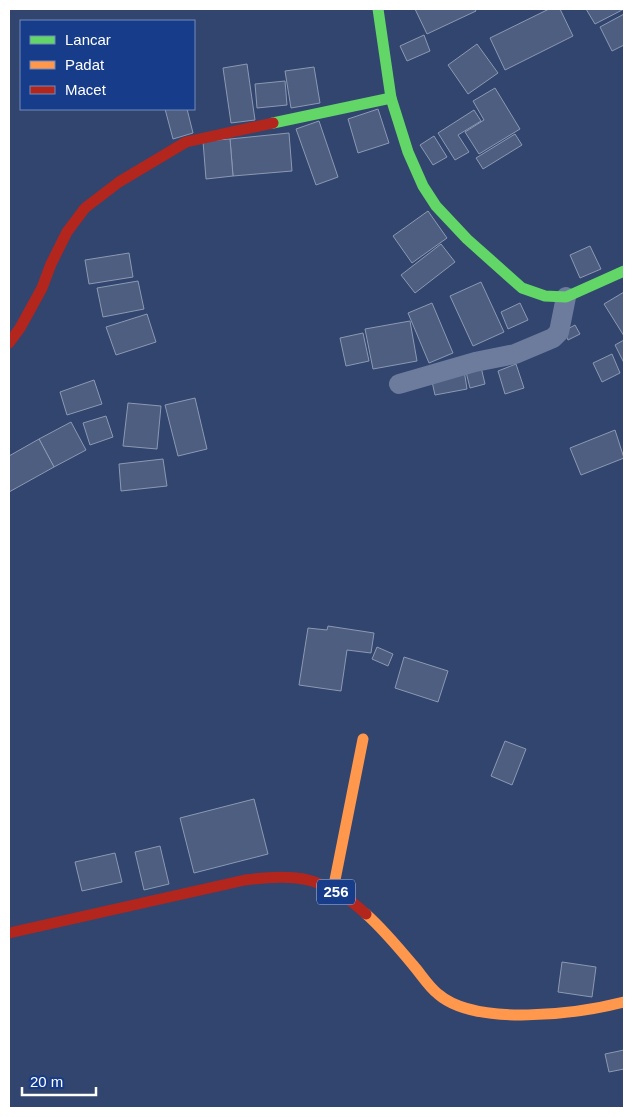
<svg xmlns="http://www.w3.org/2000/svg" width="633" height="1117" font-family="Helvetica,sans-serif">
  <rect width="100%" height="100%" fill="#31456f"/>
  <g fill="#4d5e80" stroke="#8c99b2">
    <polygon points="415,9 475,9 476,11 427,34"/>
    <polygon points="549,9 560,9 573,36 505,70 490,38"/>
    <polygon points="586,9 624,9 595,24"/>
    <polygon points="624,14 624,45 612,51 600,27"/>
    <polygon points="424,35 430,51 407,61 400,46"/>
    <polygon points="477,44 498,73 468,94 448,65"/>
    <polygon points="247,64 255,120 231,123 223,68"/>
    <polygon points="314,67 320,103 291,108 285,71"/>
    <polygon points="285,81 287,105 257,108 255,84"/>
    <polygon points="495,88 520,129 479,154 465,132 484,120 473,101"/>
    <polygon points="165,109 187,109 193,133 173,139"/>
    <polygon points="378,109 389,143 358,153 348,119"/>
    <polygon points="474,110 481,121 458,135 469,152 455,160 438,133"/>
    <polygon points="319,121 338,177 316,185 296,129"/>
    <polygon points="289,133 292,171 233,176 230,139"/>
    <polygon points="515,134 522,145 483,169 476,158"/>
    <polygon points="434,136 447,157 433,165 420,145"/>
    <polygon points="230,139 233,176 206,179 203,141"/>
    <polygon points="428,211 447,238 412,263 393,236"/>
    <polygon points="441,244 455,262 415,293 401,275"/>
    <polygon points="590,246 601,269 580,278 570,255"/>
    <polygon points="129,253 133,277 89,284 85,260"/>
    <polygon points="138,281 144,309 103,317 97,288"/>
    <polygon points="481,282 504,332 473,346 450,296"/>
    <polygon points="624,292 624,336 604,304"/>
    <polygon points="432,303 453,353 429,363 408,313"/>
    <polygon points="520,303 528,320 508,329 501,312"/>
    <polygon points="147,314 156,342 116,355 106,327"/>
    <polygon points="410,321 417,361 373,369 365,329"/>
    <polygon points="575,325 580,334 568,340 564,331"/>
    <polygon points="363,333 369,361 346,366 340,338"/>
    <polygon points="624,340 624,363 615,345"/>
    <polygon points="612,354 620,373 602,382 593,363"/>
    <polygon points="516,364 524,388 505,394 498,371"/>
    <polygon points="481,367 485,384 470,388 466,372"/>
    <polygon points="464,370 467,389 435,395 431,377"/>
    <polygon points="94,380 102,404 67,415 60,392"/>
    <polygon points="195,398 207,449 178,456 165,405"/>
    <polygon points="128,403 161,406 157,449 123,446"/>
    <polygon points="106,416 113,437 90,445 83,423"/>
    <polygon points="71,422 86,450 54,467 39,439"/>
    <polygon points="615,430 624,458 581,475 570,448"/>
    <polygon points="39,439 54,467 9,492 9,456"/>
    <polygon points="163,459 167,486 121,491 119,464"/>
    <polygon points="328,626 374,633 371,653 347,650 341,691 299,685 308,628 327,630"/>
    <polygon points="377,647 393,654 388,666 372,659"/>
    <polygon points="404,657 448,671 438,702 395,688"/>
    <polygon points="505,741 526,749 512,785 491,776"/>
    <polygon points="254,799 268,854 194,873 180,818"/>
    <polygon points="160,846 169,884 144,890 135,852"/>
    <polygon points="115,853 122,882 82,891 75,862"/>
    <polygon points="562,962 596,967 592,997 558,992"/>
    <polygon points="624,1050 624,1069 609,1072 605,1054"/>
  </g>
  <g fill="none" stroke-linecap="round" stroke-linejoin="round">
    <polyline stroke="#6d7c9d" stroke-width="20" points="399,384 475,362 515,354 553,338 559,332 566,297"/>
    <g stroke="#63d668" stroke-width="11">
      <polyline points="378,9 391,98 408,152 423,186 436,206 467,239 522,288 545,296 566,297 624,271"/>
      <polyline points="273,123 391,98"/>
    </g>
    <g stroke="#ff974d" stroke-width="11">
      <polyline points="333,890 363,739"/>
      <path d="M366,914c17,15 32,33 47,51 8,9 15,21 25,29 38,33 139,20 186,8"/>
    </g>
    <g stroke="#b3261e" stroke-width="11">
      <polyline points="9,343 20,328 42,288 51,264 67,232 85,208 119,182 186,142 273,123"/>
      <path d="M9,933l236,-53c52,-7 81,-3 121,34"/>
    </g>
  </g>
  <g text-anchor="middle" stroke-width="4" stroke-linejoin="round" paint-order="stroke">
    <rect fill="#163c8a" stroke="#b9c4dc" stroke-width="1" x="317" y="879.5" width="38" height="25" rx="4"/>
    <g font-size="15" font-weight="bold" fill="#fff">
      <text x="336" y="897">256</text>
    </g>
  </g>
  <rect width="633" height="1117" fill="none" stroke="#ffffff" stroke-width="20"/>
  <rect x="20" y="20" width="175" height="90" fill="#163c8a" stroke="#738ab9"/>
  <rect x="30" y="36" width="25" height="8" fill="#63d668" stroke="#738ab9"/>
  <text x="65" y="45" font-size="15" fill="#ffffff">Lancar</text>
  <rect x="30" y="61" width="25" height="8" fill="#ff974d" stroke="#738ab9"/>
  <text x="65" y="70" font-size="15" fill="#ffffff">Padat</text>
  <rect x="30" y="86" width="25" height="8" fill="#b3261e" stroke="#738ab9"/>
  <text x="65" y="95" font-size="15" fill="#ffffff">Macet</text>
  <path d="M22 1087v8h74v-8" fill="none" stroke="#ffffff" stroke-width="2.5"/>
  <text x="30" y="1087" font-size="15" fill="#ffffff" stroke="#163c8a" stroke-width="4" paint-order="stroke">20 m</text>
</svg>
